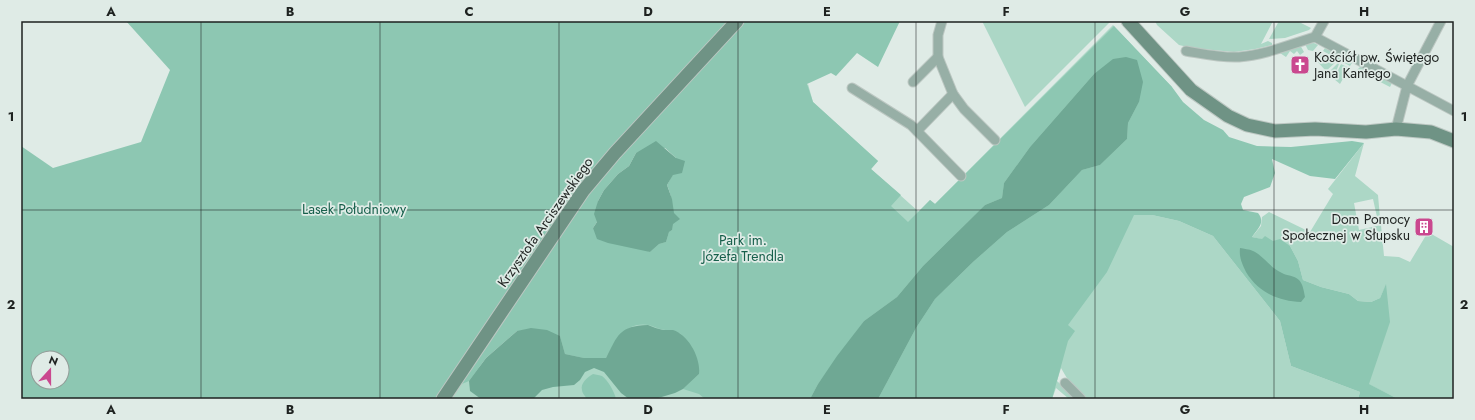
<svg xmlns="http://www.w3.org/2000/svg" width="1475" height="420" font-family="Jost,sans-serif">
  <rect width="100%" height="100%" fill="#dfebe6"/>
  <g fill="#acd7c6">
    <polygon points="982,21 1110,21 1110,22 1025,107"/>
    <polygon points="1155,21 1273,21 1261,44 1268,41 1272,43 1272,45 1255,49 1234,52 1192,48 1179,45 1157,25"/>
    <polygon points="1279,21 1297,21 1311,28 1309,30 1285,38 1269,39"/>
    <polygon points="1113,25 1172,87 1172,90 1152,215 1179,221 1213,236 1280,321 1291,366 1360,392 1358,399 1087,399 1068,380 1061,368 1057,381 1072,395 1072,399 1069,399 1056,388 1052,399 450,399 457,386 808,84 813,102 878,161 871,169 919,212 930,200 935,204"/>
    <polygon points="1314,43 1318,45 1313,51 1308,50 1305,44"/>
    <polygon points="1300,45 1304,52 1300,55 1297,51 1294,54 1290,51 1286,57 1277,51"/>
    <polygon points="1325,48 1350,61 1352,63 1350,66 1323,51"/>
    <polygon points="1322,54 1336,62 1326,71 1315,59 1315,57"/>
    <polygon points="1338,63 1339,64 1333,79 1328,73"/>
    <polygon points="1341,64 1349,68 1340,84 1334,79"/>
    <polygon points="1360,67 1362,67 1392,83 1390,87 1357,70"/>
    <polygon points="1364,143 1355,176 1378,195 1380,218 1378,218 1377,217 1373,199 1354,203 1359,230 1381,225 1384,256 1399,257 1410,262 1428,232 1454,247 1454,362 1452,399 1398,399 1368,384 1386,285 1380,298 1371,302 1358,301 1349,294 1321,287 1303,280 1298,261 1290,246 1252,237 1261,226 1262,217 1269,212 1310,232 1333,194 1328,189"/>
  </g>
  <g fill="#8dc7b2" fill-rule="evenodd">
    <path d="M126,21h774l-22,46 -21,-14 -21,23 -5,-3 -24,11 6,18 65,59 -7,8 30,26 -10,11 17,16 22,-22 5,4 179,-178 58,61 11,15 21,18 19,10 6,7 28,9 34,1 61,-6 12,2 -29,36 -25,-3 -38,-17 3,14 -5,14 -26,10 -3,7 2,6 15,3c8,10 -1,16 -6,24l10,2 3,-3 8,5 7,-2 10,7 8,15 5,19 18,7 28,7 9,7 13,1 9,-4 6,-14 4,38 -21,62 29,15h-40l2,-7 -69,-26 -11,-45 -67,-85 -34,-15 -27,-6h-18l-27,57 -39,53 7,6 -7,10 -16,58h-174l38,-71 19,-29 38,-37 34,-30 42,-27 33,-35 18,-5 27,-26 1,-16 11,-21 -45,-28 -64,73 -26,36 -2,15 -17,7 -62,61 -26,31 -33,24 -46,63 -8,15h-105l-6,-5 -16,-5 16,-15 -18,-40c-9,-4 -12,-3 -21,-5 -4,-1 -7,-3 -11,-4 -24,-4 -34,16 -43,33h-22l-19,-4 -5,-18 -43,-5 -31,27 -17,23 -12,5 -7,13h-429v-253l32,22 88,-26 29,-72zM665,148l11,10 -3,16 -6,11c7,17 6,27 5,45l-3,2 -3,10 -7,2 -9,8 -57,-24 4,-6 1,-21 6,-11 14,-16 11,-8 7,-13zM38,358h24v24h-24z"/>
    <path d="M593,374c3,1 7,1 9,2 6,4 13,17 14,23h-29c-1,-2 -5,-6 -5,-9 -2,-7 6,-13 11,-16z"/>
  </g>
  <g fill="#6fa894">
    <polygon points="1126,57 1137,60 1143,82 1139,102 1128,123 1127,139 1100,165 1082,170 1049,205 1007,232 973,262 935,299 916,328 878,399 810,399 818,384 837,356 864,321 897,297 923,266 985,205 1002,198 1004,183 1030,147 1094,74 1113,59"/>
    <polygon points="656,141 676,158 685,161 682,173 673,175 667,185 672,199 674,213 680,219 673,224 672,230 669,232 666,242 659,244 650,252 608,243 597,239 593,228 597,222 594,214 598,201 604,190 618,174 629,166 636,153"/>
    <path d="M1240,248c4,1 9,1 13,3 11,5 17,17 29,22 5,3 12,2 17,7 4,4 5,12 6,17l-4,5c-23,-1 -43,-10 -55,-30 -4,-9 -7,-14 -6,-24z"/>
    <path d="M648,325c5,2 10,4 15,5 3,0 7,0 10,0 16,5 28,29 26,44l-16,15 -8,4 -20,6h-26l-8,-6 -17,-21 -10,-4 -9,4 -5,8 -6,5 -21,2 -11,3 -9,9h-52l-11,-8 -1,-10 17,-23 31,-27 14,-3 16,2 13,6 5,18 19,4h22c12,-23 13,-32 42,-33z"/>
  </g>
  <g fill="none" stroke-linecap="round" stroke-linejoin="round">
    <defs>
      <g id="street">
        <polyline points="942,21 938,35 938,57 953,94 964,109 995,140"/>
        <polyline points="1315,37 1324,21"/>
        <path d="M1186,51c18,3 36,7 53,6 26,-2 52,-13 76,-20l139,74"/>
        <polyline points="913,82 938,57"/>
        <polyline points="852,88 911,125 961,176"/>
        <polyline points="1396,129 1407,86 1441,21"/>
        <polyline points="917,131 953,94"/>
        <polyline points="1065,383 1081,399"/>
      </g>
      <g id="secondary">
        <polyline points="1128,21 1191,90 1228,116 1247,125 1275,131 1315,129 1366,132 1396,129 1431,132 1454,141"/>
        <polyline points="443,399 583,191 615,153 737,21"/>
      </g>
    </defs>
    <use href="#street" stroke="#bcc7c2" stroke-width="11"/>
    <use href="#secondary" stroke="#bcc7c2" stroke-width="15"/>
    <use href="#street" stroke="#97afa6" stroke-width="9"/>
    <use href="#secondary" stroke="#6f9385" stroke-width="13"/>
  </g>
  <path fill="none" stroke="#1e2220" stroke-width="1" stroke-opacity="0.55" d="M201,21v378M380,21v378M559,21v378M738,21v378M916,21v378M1095,21v378M1274,21v378M21,210h1433"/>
  <defs>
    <symbol id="church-square" viewBox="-11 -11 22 22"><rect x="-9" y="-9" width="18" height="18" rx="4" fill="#ca488f" stroke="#dfebe6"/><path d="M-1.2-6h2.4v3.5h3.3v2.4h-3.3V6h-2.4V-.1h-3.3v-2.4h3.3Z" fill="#fff"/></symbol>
    <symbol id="building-square" viewBox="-11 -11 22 22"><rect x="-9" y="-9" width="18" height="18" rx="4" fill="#ca488f" stroke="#dfebe6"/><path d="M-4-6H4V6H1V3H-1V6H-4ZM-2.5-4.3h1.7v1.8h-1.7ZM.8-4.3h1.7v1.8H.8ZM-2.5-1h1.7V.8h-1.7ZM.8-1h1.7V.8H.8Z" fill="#fff"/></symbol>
  </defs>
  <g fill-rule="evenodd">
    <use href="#church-square" x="1289" y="54" width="22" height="22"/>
    <use href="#building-square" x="1413" y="216" width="22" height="22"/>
  </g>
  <g text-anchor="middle" stroke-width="3.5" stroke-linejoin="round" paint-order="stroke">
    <g font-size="14" fill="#1e2220" stroke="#dfebe6" text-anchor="start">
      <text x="1314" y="62">Kościół pw. Świętego<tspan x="1314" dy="16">Jana Kantego</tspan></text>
      <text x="1410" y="224" text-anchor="end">Dom Pomocy<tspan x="1410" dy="16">Społecznej w Słupsku</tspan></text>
    </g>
    <g font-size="14" fill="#165f4b" stroke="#dfebe6">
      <text x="354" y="214">Lasek Południowy</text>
      <text x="743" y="245">Park im.<tspan x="743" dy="16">Józefa Trendla</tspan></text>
    </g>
    <g font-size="14" fill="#1e2220" stroke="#dfebe6">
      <text transform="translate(545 222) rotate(-55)" y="5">Krzysztofa Arciszewskiego</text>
    </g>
  </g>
  <rect width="1475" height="420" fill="none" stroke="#dfebe6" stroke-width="44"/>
  <g transform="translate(50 370) rotate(21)"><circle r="19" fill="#dfebe6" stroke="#929b97"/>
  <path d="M0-3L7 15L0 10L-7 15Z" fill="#ca488f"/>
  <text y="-6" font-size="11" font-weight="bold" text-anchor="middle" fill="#1e2220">N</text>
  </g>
  <rect x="22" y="22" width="1431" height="376" fill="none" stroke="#1e2220" stroke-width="1.5"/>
  <g font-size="13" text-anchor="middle" font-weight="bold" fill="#1e2220">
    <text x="111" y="16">A</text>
    <text x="290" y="16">B</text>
    <text x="469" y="16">C</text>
    <text x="648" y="16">D</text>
    <text x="827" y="16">E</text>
    <text x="1006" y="16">F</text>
    <text x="1185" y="16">G</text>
    <text x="1364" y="16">H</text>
    <text x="11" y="121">1</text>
    <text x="1464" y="121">1</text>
    <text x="11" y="309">2</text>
    <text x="1464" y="309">2</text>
    <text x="111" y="414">A</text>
    <text x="290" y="414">B</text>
    <text x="469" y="414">C</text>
    <text x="648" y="414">D</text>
    <text x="827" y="414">E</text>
    <text x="1006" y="414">F</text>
    <text x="1185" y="414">G</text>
    <text x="1364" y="414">H</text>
  </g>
</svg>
